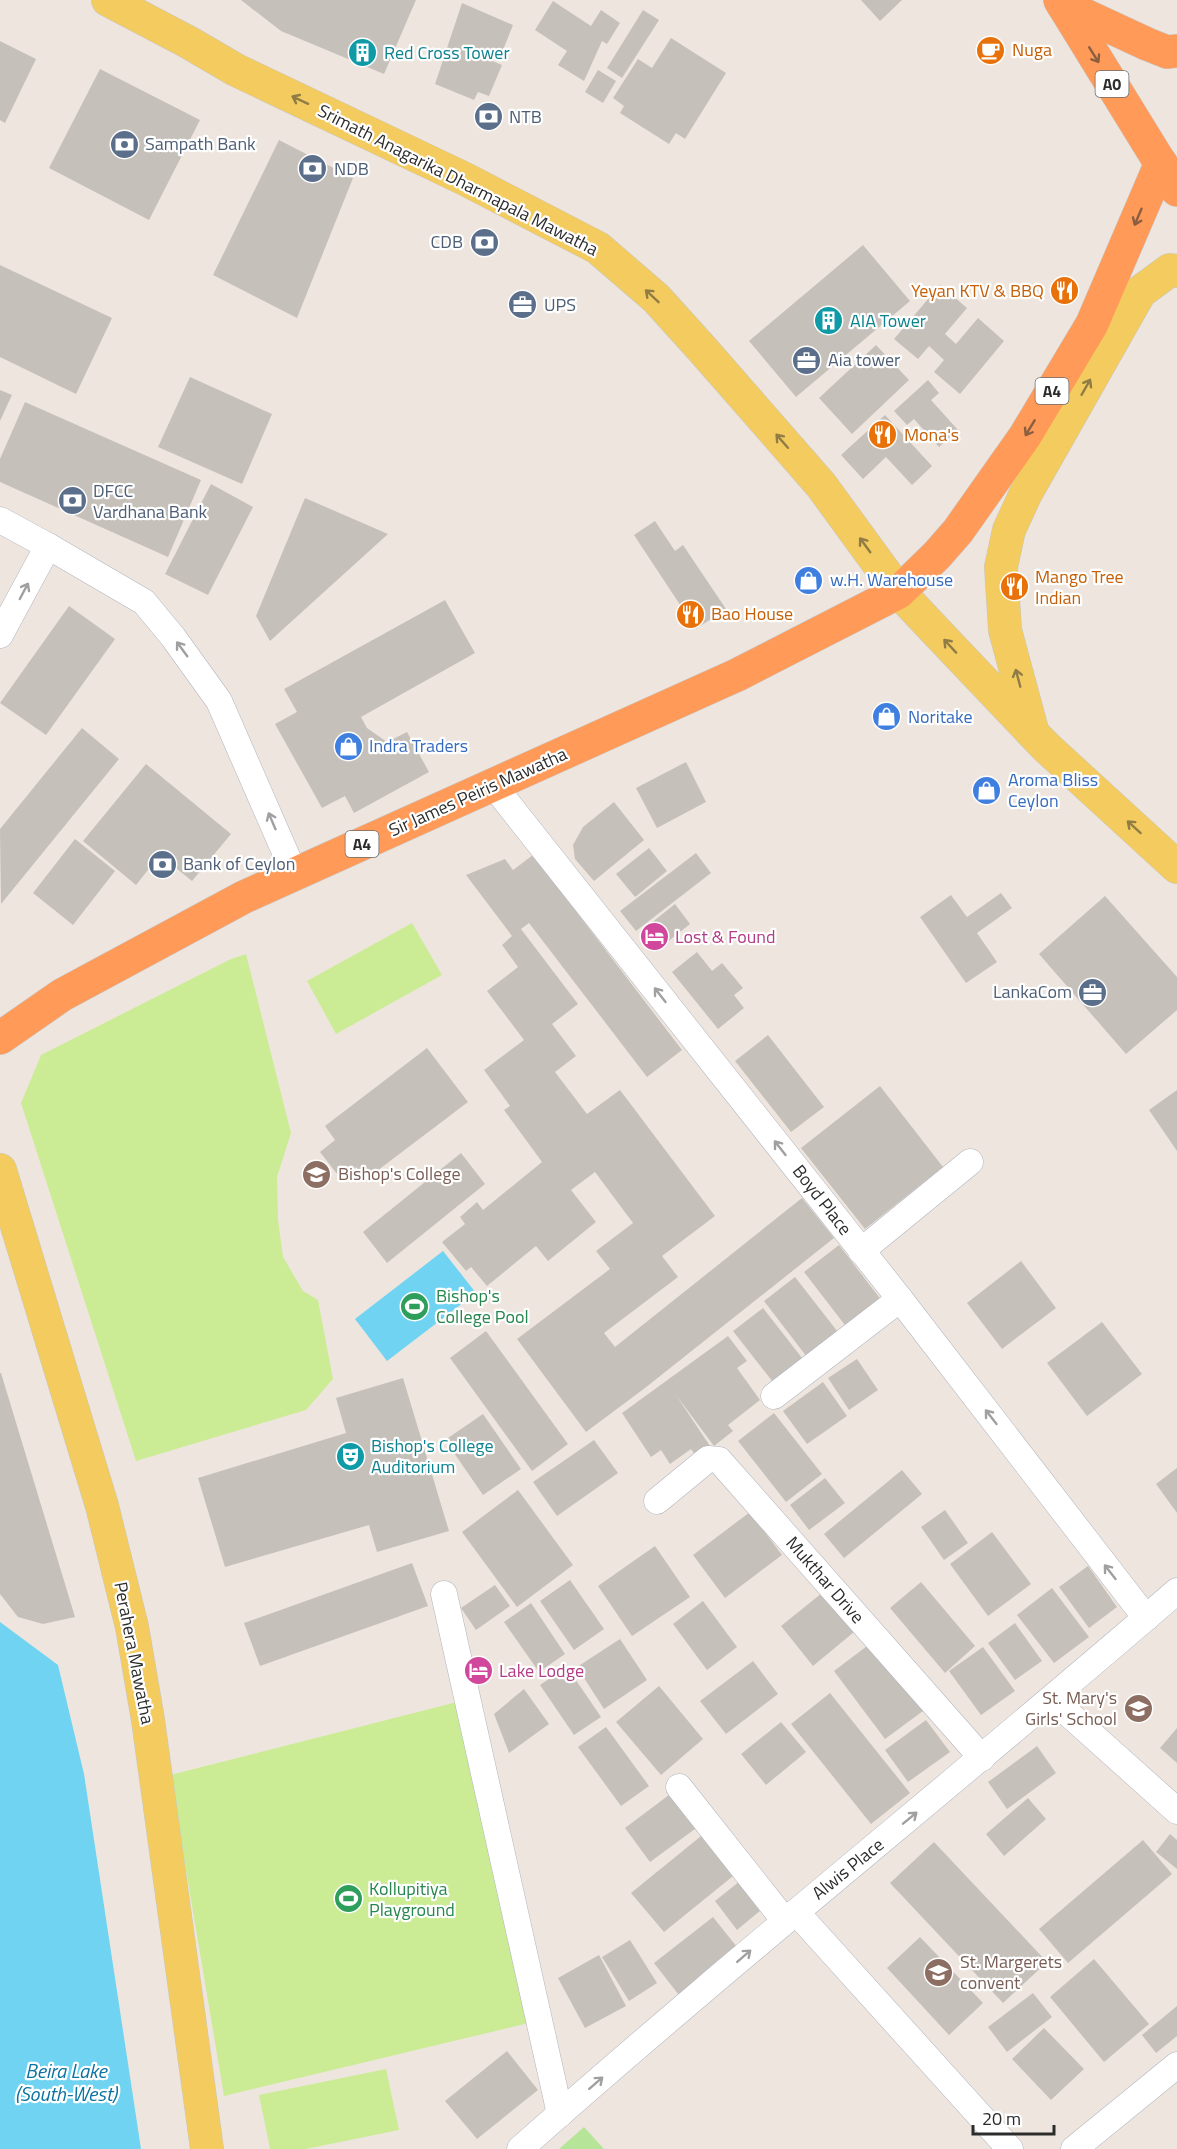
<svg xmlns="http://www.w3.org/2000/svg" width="1177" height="2149" font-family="'Titillium Web',sans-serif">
  <rect width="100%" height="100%" fill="#eee6de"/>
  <polygon fill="#b6e59a" points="584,2127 604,2149 559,2149"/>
  <g fill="#cbec95">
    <polygon points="412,923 442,975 336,1034 307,981"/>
    <polygon points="246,954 291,1133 277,1177 278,1220 283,1257 303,1291 318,1300 333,1379 306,1410 136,1461 21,1103 41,1055 231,959"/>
    <polygon points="461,1701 533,2022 224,2096 170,1775"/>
    <polygon points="386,2069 399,2130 306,2149 270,2149 259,2095"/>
  </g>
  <g fill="#70d3f1">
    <polygon points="443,1251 476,1293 387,1361 355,1319"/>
    <polygon points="0,1622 58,1665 84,1774 141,2149 0,2149"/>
  </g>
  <g fill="#c6c0ba">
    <polygon points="241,0 416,0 384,74 281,31"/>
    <polygon points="861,0 902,0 880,21"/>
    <polygon points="553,1 591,26 601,10 620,23 607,44 602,41 584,81 558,65 567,51 535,30"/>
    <polygon points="462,3 513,25 501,55 490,60 502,65 489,96 478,92 474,100 435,84"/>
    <polygon points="643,10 659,20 622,78 607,68"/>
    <polygon points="671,38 726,73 685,139 676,133 669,144 620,113 624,106 613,98 638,59 652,68"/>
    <polygon points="0,41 36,59 5,123 0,120"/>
    <polygon points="100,69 200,120 149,220 49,168"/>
    <polygon points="598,70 616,81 603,103 585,92"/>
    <polygon points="279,140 353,178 297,318 213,275"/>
    <polygon points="863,245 910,301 796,397 749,341"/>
    <polygon points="0,265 112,318 76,394 0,357"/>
    <polygon points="940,285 967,308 945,334 956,344 978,318 1004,341 960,394 934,372 944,360 929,346 918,359 894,339"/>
    <polygon points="876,345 909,380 852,434 819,398"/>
    <polygon points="190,377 272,414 242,484 158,447"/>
    <polygon points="928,380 939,393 931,400 958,430 939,447 914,419 907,425 894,411"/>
    <polygon points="0,390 12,395 0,421"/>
    <polygon points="25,402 201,480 168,557 0,482 0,459"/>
    <polygon points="885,415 932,466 912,485 886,457 863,479 841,455"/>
    <polygon points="211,484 253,507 208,595 165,574"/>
    <polygon points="305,498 388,534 270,641 256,616"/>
    <polygon points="655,521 675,551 683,545 726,609 696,629 634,535"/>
    <polygon points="445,600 475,653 361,717 367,728 387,742 407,732 429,772 354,813 345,796 322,808 275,724 297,712 284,689"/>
    <polygon points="69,606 115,639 46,735 0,703"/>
    <polygon points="82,728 119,759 1,904 0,829"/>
    <polygon points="686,762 706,802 657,828 636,788"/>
    <polygon points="146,764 231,834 192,881 160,855 136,885 83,841"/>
    <polygon points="614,802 644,840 594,881 575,859 573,845 583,827"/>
    <polygon points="75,839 115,871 73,925 33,893"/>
    <polygon points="649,848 667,871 635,897 616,874"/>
    <polygon points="696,853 711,873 636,931 620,911"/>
    <polygon points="533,855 682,1050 647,1077 529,923 521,929 578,1004 552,1024 576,1056 555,1072 587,1114 620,1090 715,1216 662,1256 678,1277 604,1333 615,1347 802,1198 834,1238 645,1388 586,1432 517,1339 610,1269 596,1251 633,1223 595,1172 571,1190 596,1222 548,1261 536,1246 487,1286 471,1267 466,1271 442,1242 465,1224 460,1217 477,1202 483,1210 542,1162 504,1110 510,1106 484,1070 524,1040 487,991 518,967 502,945 512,936 466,875 505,859 513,870"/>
    <polygon points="1001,893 1012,908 977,933 997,962 966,983 920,917 951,895 967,917"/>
    <polygon points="1105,896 1177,977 1177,1010 1126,1054 1039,954"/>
    <polygon points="675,904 690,924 656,951 640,932"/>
    <polygon points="697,952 712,971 722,963 743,988 734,995 744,1008 718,1029 672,972"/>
    <polygon points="768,1035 824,1107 791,1132 735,1061"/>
    <polygon points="427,1048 468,1102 365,1180 356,1167 341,1179 320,1152 335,1140 325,1126"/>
    <polygon points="880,1086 943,1167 865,1229 801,1148"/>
    <polygon points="1177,1090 1177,1151 1149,1110"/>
    <polygon points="461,1153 485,1184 387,1263 363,1232"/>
    <polygon points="839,1245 882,1301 848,1329 804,1272"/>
    <polygon points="1021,1261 1056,1308 1002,1349 967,1303"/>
    <polygon points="795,1277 841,1336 810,1361 764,1301"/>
    <polygon points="763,1308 806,1363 776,1386 733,1331"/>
    <polygon points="1102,1322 1142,1374 1087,1416 1047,1363"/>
    <polygon points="486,1331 568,1444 532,1471 450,1358"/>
    <polygon points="728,1336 747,1361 737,1368 760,1400 728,1425 733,1431 714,1446 676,1395 710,1446 696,1456 691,1449 670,1464 661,1450 651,1457 622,1413"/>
    <polygon points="857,1359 878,1390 849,1410 828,1378"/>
    <polygon points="0,1373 1,1373 75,1617 43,1624 18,1617 0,1594"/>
    <polygon points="403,1378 449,1531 377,1552 369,1525 225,1567 198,1478 346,1433 336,1398"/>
    <polygon points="823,1382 847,1416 807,1444 783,1411"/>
    <polygon points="774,1413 822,1474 786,1502 738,1441"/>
    <polygon points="483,1414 521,1469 483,1495 445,1440"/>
    <polygon points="594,1440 618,1473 557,1516 533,1482"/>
    <polygon points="1177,1468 1177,1513 1156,1484"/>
    <polygon points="902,1470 922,1494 844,1558 824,1534"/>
    <polygon points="825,1478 845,1503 809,1530 790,1505"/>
    <polygon points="518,1490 573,1565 517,1607 462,1532"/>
    <polygon points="945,1510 968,1543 944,1560 921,1527"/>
    <polygon points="750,1512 782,1555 725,1598 693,1555"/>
    <polygon points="992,1532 1031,1584 988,1616 950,1564"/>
    <polygon points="655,1546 690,1597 632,1636 598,1586"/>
    <polygon points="412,1563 428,1606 260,1666 244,1623"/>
    <polygon points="1088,1566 1117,1607 1089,1628 1059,1587"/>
    <polygon points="570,1580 604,1629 574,1650 540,1601"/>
    <polygon points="921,1582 975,1646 945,1673 890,1608"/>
    <polygon points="495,1585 510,1606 476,1630 461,1608"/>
    <polygon points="1052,1588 1089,1637 1054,1663 1017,1615"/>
    <polygon points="822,1593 854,1632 813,1666 781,1626"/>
    <polygon points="703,1601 737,1647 707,1670 673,1624"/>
    <polygon points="531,1603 565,1654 539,1672 504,1622"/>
    <polygon points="1015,1623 1042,1661 1015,1680 988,1643"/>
    <polygon points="620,1639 647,1680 604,1709 577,1667"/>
    <polygon points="871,1643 923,1711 885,1739 834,1671"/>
    <polygon points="983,1647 1015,1691 981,1715 949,1671"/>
    <polygon points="753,1661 778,1694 726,1734 700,1701"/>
    <polygon points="567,1667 601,1717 574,1735 540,1685"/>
    <polygon points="659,1686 703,1739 661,1775 616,1722"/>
    <polygon points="524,1689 549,1724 509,1753 494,1714"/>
    <polygon points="830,1693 910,1793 871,1824 791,1724"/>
    <polygon points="926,1720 950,1752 908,1782 885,1750"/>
    <polygon points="781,1722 806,1752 766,1785 741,1754"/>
    <polygon points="606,1727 649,1786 621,1806 578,1747"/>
    <polygon points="1177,1728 1177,1763 1160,1748"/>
    <polygon points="1037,1746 1056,1773 1007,1809 988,1782"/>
    <polygon points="673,1792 699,1826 650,1862 625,1828"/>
    <polygon points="1028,1798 1046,1819 1004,1856 986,1834"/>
    <polygon points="706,1832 738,1872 664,1932 631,1893"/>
    <polygon points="1170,1834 1177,1840 1177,1869 1156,1852"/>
    <polygon points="1143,1840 1172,1874 1068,1963 1039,1929"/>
    <polygon points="934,1842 1047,1962 1003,2003 890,1883"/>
    <polygon points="745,1877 767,1905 737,1930 715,1901"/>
    <polygon points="713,1917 741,1952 682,1999 654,1963"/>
    <polygon points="920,1937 983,2003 949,2035 887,1968"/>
    <polygon points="630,1940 657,1983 629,2001 602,1957"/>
    <polygon points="599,1955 626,2006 585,2028 558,1978"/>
    <polygon points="1094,1959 1149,2024 1104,2062 1050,1997"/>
    <polygon points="1033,1993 1052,2017 1007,2052 988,2027"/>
    <polygon points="1177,2006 1177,2036 1156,2053 1142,2035"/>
    <polygon points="1044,2028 1084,2069 1051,2100 1012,2059"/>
    <polygon points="507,2051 538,2090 477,2139 445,2101"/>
  </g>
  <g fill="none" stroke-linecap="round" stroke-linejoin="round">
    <defs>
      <g id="minor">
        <polyline points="0,520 48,546 144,602 173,637 219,701 295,875"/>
        <polyline points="0,635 48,546"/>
        <polyline points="494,786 900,1299 1146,1618"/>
        <polyline points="861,1251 970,1162"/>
        <polyline points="774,1396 900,1299"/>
        <polyline points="657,1501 708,1459 719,1460 982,1758"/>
        <polyline points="444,1594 560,2114"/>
        <polyline points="1052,1699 1177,1811"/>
        <polyline points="679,1787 785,1921"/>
        <polyline points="796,1912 1010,2149"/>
        <path d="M520,2149c215,-191 440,-370 657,-558"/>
        <polyline points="1074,2149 1177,2065"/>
      </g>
      <g id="major">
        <polyline points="108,0 188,42 236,70 465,179 598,248 656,298 703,350 821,485 899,592 931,626 1045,746 1177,867"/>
        <polyline points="1032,730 1005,630 1001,567 1009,530 1026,493 1140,292 1170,270 1177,271"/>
        <polyline points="0,1170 102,1506 132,1627 148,1720 207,2149"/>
      </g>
      <g id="highway">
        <polyline points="1060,0 1177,190"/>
        <polyline points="1063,5 1147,44 1167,52 1177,51"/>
        <polyline points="0,1038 62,995 244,897 737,675 899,592 937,555 958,531 1025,436 1092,324 1161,163"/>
      </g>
    </defs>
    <use href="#minor" stroke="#b2b5c0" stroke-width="27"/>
    <use href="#major" stroke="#c8c8c8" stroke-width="34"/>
    <use href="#highway" stroke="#c8c8c8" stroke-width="34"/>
    <use href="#minor" stroke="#fff" stroke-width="26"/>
    <use href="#major" stroke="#f3cb5e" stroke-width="33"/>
    <use href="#highway" stroke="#ff9a58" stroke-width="33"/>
  </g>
  <defs><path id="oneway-shaft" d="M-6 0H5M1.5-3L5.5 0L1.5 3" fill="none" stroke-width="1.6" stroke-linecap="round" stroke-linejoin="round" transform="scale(1.5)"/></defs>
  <g stroke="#8b5e40">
    <use href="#oneway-shaft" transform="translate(1094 55) rotate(58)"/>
    <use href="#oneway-shaft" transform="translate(1138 217) rotate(113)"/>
    <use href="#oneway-shaft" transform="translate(1030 428) rotate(121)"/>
  </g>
  <g stroke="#907c45">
    <use href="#oneway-shaft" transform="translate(300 100) rotate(-155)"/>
    <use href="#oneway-shaft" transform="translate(652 296) rotate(-137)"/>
    <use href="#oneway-shaft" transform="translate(1086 387) rotate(-60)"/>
    <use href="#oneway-shaft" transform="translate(782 441) rotate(-131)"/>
    <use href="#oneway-shaft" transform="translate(865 545) rotate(-126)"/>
    <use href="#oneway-shaft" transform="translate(950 646) rotate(-133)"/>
    <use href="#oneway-shaft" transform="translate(1018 678) rotate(-105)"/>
    <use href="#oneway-shaft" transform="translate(1134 827) rotate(-138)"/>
  </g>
  <g stroke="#a0a0a0">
    <use href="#oneway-shaft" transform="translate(24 591) rotate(-62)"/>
    <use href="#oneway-shaft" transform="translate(182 649) rotate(-126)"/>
    <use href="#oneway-shaft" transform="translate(272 821) rotate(-113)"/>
    <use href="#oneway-shaft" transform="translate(660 995) rotate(-128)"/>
    <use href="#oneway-shaft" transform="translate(780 1148) rotate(-128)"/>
    <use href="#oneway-shaft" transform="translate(991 1417) rotate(-128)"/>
    <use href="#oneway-shaft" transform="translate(1110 1572) rotate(-128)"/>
    <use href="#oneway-shaft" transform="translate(910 1818) rotate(-39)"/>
    <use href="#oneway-shaft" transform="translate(744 1956) rotate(-41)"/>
    <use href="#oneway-shaft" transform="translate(596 2083) rotate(-41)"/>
  </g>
  <defs>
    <symbol id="cafe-disc" viewBox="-11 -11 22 22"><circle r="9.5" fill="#e8710a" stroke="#fff"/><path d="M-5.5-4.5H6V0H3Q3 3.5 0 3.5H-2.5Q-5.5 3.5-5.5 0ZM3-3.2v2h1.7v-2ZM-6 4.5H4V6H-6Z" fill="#fff"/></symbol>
    <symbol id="building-disc" viewBox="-11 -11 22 22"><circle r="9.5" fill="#0f9aa8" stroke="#fff"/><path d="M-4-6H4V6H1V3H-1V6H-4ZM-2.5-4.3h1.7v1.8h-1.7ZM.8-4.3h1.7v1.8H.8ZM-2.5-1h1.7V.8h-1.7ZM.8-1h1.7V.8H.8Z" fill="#fff"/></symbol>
    <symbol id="bank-disc" viewBox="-11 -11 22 22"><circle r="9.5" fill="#5c6f8a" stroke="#fff"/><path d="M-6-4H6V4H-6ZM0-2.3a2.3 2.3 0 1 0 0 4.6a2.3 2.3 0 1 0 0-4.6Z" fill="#fff"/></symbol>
    <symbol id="restaurant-disc" viewBox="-11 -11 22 22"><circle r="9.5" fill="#e8710a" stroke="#fff"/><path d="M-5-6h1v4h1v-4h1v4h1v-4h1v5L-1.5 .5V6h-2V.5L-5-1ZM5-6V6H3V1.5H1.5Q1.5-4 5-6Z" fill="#fff"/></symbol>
    <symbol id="office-disc" viewBox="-11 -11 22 22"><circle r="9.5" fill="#5c6f8a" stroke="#fff"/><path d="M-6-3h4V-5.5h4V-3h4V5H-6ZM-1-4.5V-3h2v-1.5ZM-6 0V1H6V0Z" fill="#fff"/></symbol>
    <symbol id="shop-disc" viewBox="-11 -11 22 22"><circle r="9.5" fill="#3f7fe0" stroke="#fff"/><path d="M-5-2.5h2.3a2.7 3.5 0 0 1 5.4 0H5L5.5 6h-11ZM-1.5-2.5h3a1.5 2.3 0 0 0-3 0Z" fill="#fff"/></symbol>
    <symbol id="hotel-disc" viewBox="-11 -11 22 22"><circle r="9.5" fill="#d1479c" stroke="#fff"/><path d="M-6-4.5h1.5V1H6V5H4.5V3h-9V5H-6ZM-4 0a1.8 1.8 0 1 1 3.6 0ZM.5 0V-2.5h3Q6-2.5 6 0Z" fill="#fff"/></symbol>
    <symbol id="school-disc" viewBox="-11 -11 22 22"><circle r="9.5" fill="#8d6e63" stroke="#fff"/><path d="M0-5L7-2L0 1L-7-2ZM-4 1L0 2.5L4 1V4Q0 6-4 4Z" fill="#fff"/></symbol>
    <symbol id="stadium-disc" viewBox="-11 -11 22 22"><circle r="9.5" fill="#2e9e5b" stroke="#fff"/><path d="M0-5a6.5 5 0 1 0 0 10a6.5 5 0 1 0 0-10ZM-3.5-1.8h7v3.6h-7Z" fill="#fff"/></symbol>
    <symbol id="theatre-disc" viewBox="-11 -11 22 22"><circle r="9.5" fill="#0f9aa8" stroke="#fff"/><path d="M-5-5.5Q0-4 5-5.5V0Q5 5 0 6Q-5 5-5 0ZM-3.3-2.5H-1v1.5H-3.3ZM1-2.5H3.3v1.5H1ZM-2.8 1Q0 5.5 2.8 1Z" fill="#fff"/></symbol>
  </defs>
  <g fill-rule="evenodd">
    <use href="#cafe-disc" x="974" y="34" width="33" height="33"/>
    <use href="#building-disc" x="346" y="36" width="33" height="33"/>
    <use href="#bank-disc" x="472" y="100" width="33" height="33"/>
    <use href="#bank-disc" x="108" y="128" width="33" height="33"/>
    <use href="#bank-disc" x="296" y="152" width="33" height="33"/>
    <use href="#bank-disc" x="468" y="226" width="33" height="33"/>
    <use href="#restaurant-disc" x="1048" y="274" width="33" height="33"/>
    <use href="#office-disc" x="506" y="288" width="33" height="33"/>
    <use href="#building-disc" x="812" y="304" width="33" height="33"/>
    <use href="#office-disc" x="790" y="344" width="33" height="33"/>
    <use href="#restaurant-disc" x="866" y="418" width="33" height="33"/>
    <use href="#bank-disc" x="56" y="484" width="33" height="33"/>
    <use href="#shop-disc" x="792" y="564" width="33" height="33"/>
    <use href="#restaurant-disc" x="998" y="570" width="33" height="33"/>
    <use href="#restaurant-disc" x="674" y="598" width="33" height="33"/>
    <use href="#shop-disc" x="870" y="700" width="33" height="33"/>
    <use href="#shop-disc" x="332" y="730" width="33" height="33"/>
    <use href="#shop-disc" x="970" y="774" width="33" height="33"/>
    <use href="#bank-disc" x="146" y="848" width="33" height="33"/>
    <use href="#hotel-disc" x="638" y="920" width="33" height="33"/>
    <use href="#office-disc" x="1076" y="976" width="33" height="33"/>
    <use href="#school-disc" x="300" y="1158" width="33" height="33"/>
    <use href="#stadium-disc" x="398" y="1290" width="33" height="33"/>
    <use href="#theatre-disc" x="334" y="1440" width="33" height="33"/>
    <use href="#hotel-disc" x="462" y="1654" width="33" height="33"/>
    <use href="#school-disc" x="1122" y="1692" width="33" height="33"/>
    <use href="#stadium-disc" x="332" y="1882" width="33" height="33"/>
    <use href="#school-disc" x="922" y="1956" width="33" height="33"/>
  </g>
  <g text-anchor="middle" stroke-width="4.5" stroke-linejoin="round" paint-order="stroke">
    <g fill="#fff" stroke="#6b6b6b" stroke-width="1.5">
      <rect x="1095.5" y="71" width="33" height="26" rx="4.5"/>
      <rect x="1035.5" y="378" width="33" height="26" rx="4.5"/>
      <rect x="345.5" y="831" width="33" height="26" rx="4.5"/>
    </g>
    <g font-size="16" font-weight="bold" fill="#2c2c2c">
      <text x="1112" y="90">A0</text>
      <text x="1052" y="397">A4</text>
      <text x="362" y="850">A4</text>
    </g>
    <g font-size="18" fill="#c56008" stroke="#fff" text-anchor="start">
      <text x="1012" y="56">Nuga</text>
      <text x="1044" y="297" text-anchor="end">Yeyan KTV &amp; BBQ</text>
      <text x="904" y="441">Mona's</text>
      <text x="1035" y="583">Mango Tree<tspan x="1035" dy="21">Indian</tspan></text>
      <text x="711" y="620">Bao House</text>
    </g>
    <g font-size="18" fill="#0d838f" stroke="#fff" text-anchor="start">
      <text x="384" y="59">Red Cross Tower</text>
      <text x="850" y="327">AIA Tower</text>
      <text x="371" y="1452">Bishop's College<tspan x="371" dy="21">Auditorium</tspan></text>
    </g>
    <g font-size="18" fill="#4e5e75" stroke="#fff" text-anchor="start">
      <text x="509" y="123">NTB</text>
      <text x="145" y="150">Sampath Bank</text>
      <text x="334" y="175">NDB</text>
      <text x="463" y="248" text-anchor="end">CDB</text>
      <text x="544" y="311">UPS</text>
      <text x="828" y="366">Aia tower</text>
      <text x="93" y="497">DFCC<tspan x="93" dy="21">Vardhana Bank</tspan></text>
      <text x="183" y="870">Bank of Ceylon</text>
      <text x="1072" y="998" text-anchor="end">LankaCom</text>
    </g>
    <g font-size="18" fill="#2c2c2c" stroke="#fff">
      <text transform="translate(458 180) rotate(27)" y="6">Srimath Anagarika Dharmapala Mawatha</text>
      <text transform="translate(478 792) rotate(-24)" y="6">Sir James Peiris Mawatha</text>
      <text transform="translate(822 1200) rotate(52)" y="6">Boyd Place</text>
      <text transform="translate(825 1580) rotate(49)" y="6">Mukthar Drive</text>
      <text transform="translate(134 1653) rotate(79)" y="6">Perahera Mawatha</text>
      <text transform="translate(848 1869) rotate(-39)" y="6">Alwis Place</text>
    </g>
    <g font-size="18" fill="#366cbe" stroke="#fff" text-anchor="start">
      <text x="830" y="586">w.H. Warehouse</text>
      <text x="908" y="723">Noritake</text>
      <text x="369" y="752">Indra Traders</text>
      <text x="1008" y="786">Aroma Bliss<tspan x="1008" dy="21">Ceylon</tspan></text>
    </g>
    <g font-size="18" fill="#b23c85" stroke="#fff" text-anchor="start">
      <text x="675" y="943">Lost &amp; Found</text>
      <text x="499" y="1677">Lake Lodge</text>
    </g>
    <g font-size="18" fill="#785e54" stroke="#fff" text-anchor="start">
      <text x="338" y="1180">Bishop's College</text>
      <text x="1117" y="1704" text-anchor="end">St. Mary's<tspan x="1117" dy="21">Girls' School</tspan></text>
      <text x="960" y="1968">St. Margerets<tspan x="960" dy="21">convent</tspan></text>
    </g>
    <g font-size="18" fill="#27864d" stroke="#fff" text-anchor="start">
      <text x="436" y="1302">Bishop's<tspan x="436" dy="21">College Pool</tspan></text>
      <text x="369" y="1895">Kollupitiya<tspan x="369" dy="21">Playground</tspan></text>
    </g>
    <g font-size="20" font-style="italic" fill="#0b73a0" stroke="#fff">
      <text x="66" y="2078">Beira Lake<tspan x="66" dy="23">(South-West)</tspan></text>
    </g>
  </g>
  <path d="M973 2125v9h81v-9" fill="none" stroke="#2c2c2c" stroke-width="3"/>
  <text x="982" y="2125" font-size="18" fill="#2c2c2c" stroke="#ffffff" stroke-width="4.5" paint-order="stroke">20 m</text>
</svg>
